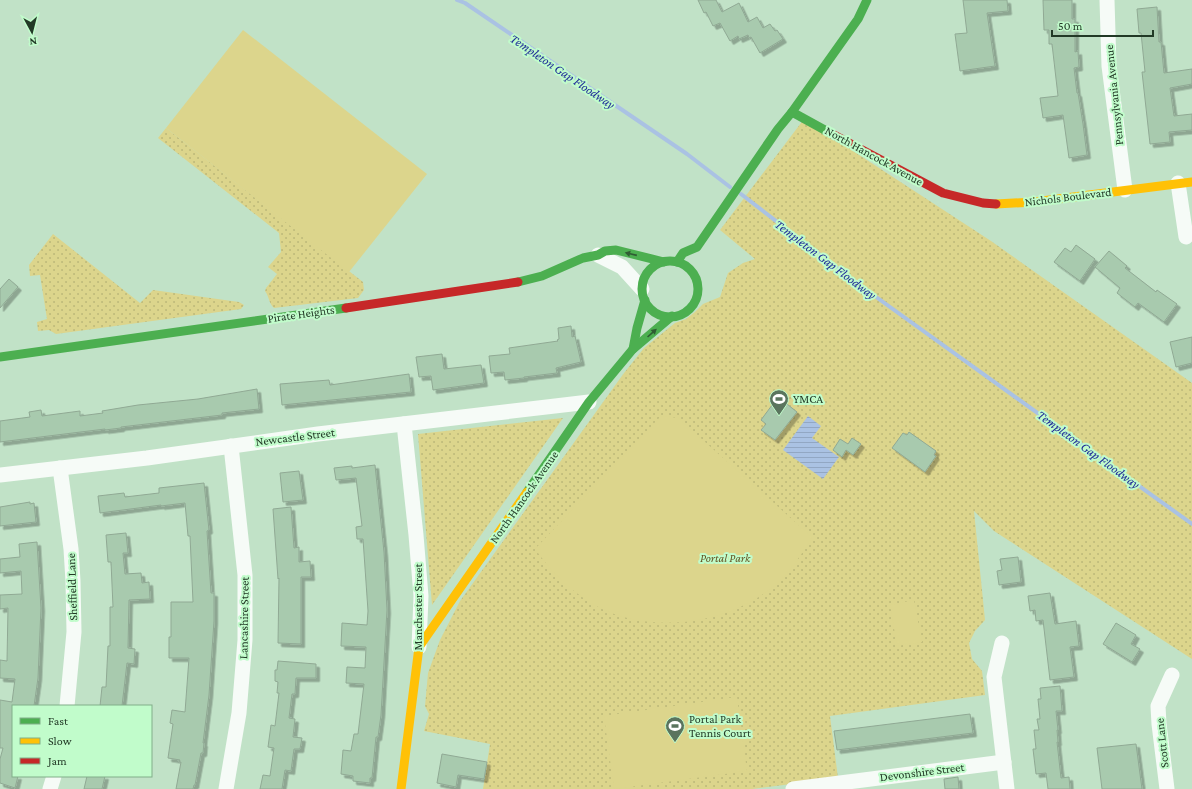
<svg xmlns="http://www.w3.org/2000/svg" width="1192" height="789" font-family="'Crimson Pro',serif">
  <defs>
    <pattern id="grass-dots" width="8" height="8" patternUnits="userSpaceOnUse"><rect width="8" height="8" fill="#dcd58c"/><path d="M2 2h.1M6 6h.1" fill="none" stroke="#bcb879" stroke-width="1.8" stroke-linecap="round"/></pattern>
    <pattern id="water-rules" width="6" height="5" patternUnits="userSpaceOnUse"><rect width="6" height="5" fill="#aac2e3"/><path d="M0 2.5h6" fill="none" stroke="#92a7c3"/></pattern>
    <filter id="shadow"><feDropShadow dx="3.5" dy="3.5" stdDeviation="0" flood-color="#0004"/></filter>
  </defs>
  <rect width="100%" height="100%" fill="#c1e2c7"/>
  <g fill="url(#grass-dots)">
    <polygon points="804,119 991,241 1192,383 1192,659 994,531 974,511 985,620 975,631 969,643 972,659 982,671 985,695 830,716 838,778 752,789 483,789 490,744 424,731 429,714 425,706 428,673 440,640 460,601 624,373 644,348 675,323 686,319 695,312 703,304 720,297 728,273 743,263 755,259 720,230"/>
    <path d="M166,128l197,154 1,8 -6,8 -84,10c-5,-4 -5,-12 -9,-17l1,-3 11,-14 -9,-7 13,-15 -2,-19 -121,-95z"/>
    <polygon points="53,234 140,303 153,290 239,302 244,305 241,309 56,334 49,330 38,331 37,322 47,319 40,275 30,276 29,265"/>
    <polygon points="563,418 432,605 418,434"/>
  </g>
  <g fill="#dcd58c">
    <polygon points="243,30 427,174 349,272 166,128"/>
    <path d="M661,416l17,2 134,119c-7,12 -15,24 -24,35 -43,50 -130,65 -188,36 -28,-15 -47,-34 -65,-59z"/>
    <polygon points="914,600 922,642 897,646 890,605"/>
    <polygon points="737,697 747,771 614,789 604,716"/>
  </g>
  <polygon fill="url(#water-rules)" points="808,416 821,426 812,438 839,457 823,479 783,450"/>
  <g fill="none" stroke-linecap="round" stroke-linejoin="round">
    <g stroke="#aac2e3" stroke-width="4">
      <polyline points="457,0 465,3 687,154 730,187"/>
      <polyline points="741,194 858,284 1192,524"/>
    </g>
  </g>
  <g fill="#a8caae" stroke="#90a994" filter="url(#shadow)">
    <polygon points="698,0 716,0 722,12 739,3 748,22 757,17 763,28 770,24 775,31 777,30 783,39 760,53 751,37 749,38 748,35 739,39 738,36 730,41 720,23 713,26 706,12 704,13"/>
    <polygon points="963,0 1007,0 1008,11 987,13 995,66 960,71 955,34 967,33"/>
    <polygon points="1043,0 1072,0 1072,19 1075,19 1075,52 1078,51 1079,67 1074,68 1077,93 1078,93 1083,124 1087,155 1069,158 1063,115 1043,118 1040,98 1058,96 1052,44 1049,44 1049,30 1044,30"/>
    <polygon points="1157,7 1159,42 1161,42 1164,73 1192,69 1192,84 1170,88 1174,116 1192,114 1192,130 1169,132 1170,142 1150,144 1142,72 1145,72 1141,33 1139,33 1137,9"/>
    <polygon points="1076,245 1095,259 1080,281 1054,262 1065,248 1071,252"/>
    <polygon points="1109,251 1127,266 1125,268 1156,292 1157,290 1177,304 1164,322 1138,303 1135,307 1117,293 1120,288 1095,267"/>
    <polygon points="9,279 18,287 0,308 0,289"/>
    <polygon points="571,326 572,337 575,336 581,362 556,368 557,373 524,377 524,378 505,380 504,372 491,373 489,356 510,354 509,348 558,341 557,340 559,339 558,328"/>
    <polygon points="1192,337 1192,363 1176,367 1170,342"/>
    <polygon points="442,354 444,369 481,365 484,383 433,390 431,376 419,377 416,357"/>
    <polygon points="409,374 411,392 282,405 280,384 329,380 330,385"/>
    <polygon points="257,389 259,409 222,413 222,415 121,427 121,428 105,430 105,429 0,442 0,421 30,417 29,412 41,410 42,416 80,411 80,416 103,413 102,411 138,405 198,399"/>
    <polygon points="778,397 797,412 775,440 761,430 766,424 761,420"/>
    <polygon points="909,432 936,451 934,455 936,456 925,472 892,448 903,433 907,435"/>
    <polygon points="852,438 861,444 853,455 846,450 842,457 833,450 840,439 848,444"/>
    <polygon points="375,465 384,552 387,610 381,715 378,737 376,737 372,778 370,778 370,783 353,781 353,776 341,774 343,750 351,751 354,734 358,734 364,684 346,683 347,667 365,668 366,647 341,646 342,623 367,625 368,611 363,539 357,539 356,527 362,526 356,478 336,480 334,468 352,466 352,468"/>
    <polygon points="299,471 303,500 283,502 280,473"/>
    <polygon points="204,483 209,530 207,531 211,593 214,593 214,621 209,695 203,743 204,743 203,753 201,753 195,785 194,785 193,789 176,789 181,762 179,762 180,760 168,758 173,724 170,723 172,710 185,712 189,658 169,658 169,637 171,637 171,602 193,602 190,536 188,536 185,503 161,506 161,505 100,513 98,496 124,493 125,497 159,493 159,488"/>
    <polygon points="30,502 30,504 34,503 36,522 0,526 0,507"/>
    <polygon points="291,507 294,548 299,547 299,562 310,561 311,577 301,577 301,644 278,643 279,578 278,579 273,509"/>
    <polygon points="126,533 128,553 123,553 125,574 141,573 142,583 149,582 150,599 129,600 128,648 135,649 134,664 127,663 122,706 100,706 102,687 106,687 108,646 110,646 110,607 113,607 111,562 108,562 106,535"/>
    <polygon points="37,542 41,608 38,678 34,706 13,706 13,776 18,776 15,788 0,783 0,759 3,748 0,748 0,700 12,702 15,679 0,678 0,660 7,661 8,608 0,609 0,595 22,594 21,571 0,573 0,559 20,557 19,544"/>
    <polygon points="1018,557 1021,582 999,585 997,571 1002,570 1000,559"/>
    <polygon points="1050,593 1055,624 1076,621 1079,646 1070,647 1074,677 1050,680 1043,620 1036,621 1035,610 1030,611 1028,596"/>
    <polygon points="1116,623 1136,635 1131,644 1140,649 1132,662 1103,644"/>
    <polygon points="278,661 316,664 316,678 296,678 295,694 292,694 289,718 295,719 293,737 302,738 300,749 294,749 291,771 285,770 282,789 260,789 263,775 270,776 274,748 268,747 271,725 275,726 279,693 277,693 278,682 275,681 275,670 277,670"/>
    <polygon points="1060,686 1062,711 1056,711 1058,730 1057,730 1058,742 1057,742 1061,778 1069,777 1070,789 1048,789 1046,773 1036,774 1033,749 1036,749 1034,730 1039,730 1037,719 1040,719 1038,699 1041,699 1040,688"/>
    <polygon points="970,714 973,733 837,750 834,731"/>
    <polygon points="1136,744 1142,789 1102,789 1097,748"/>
    <polygon points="442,754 487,762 484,779 458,775 456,787 437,783"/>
    <polygon points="87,776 105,776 102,789 84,789"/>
    <polygon points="958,777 959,789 945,789 944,779"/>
  </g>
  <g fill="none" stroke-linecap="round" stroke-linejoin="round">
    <g stroke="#f6fbf7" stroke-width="15">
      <polyline points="1107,0 1109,66 1125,190"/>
      <polyline points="1178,183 1186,237"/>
      <polyline points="598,255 622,267 642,289"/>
      <polyline points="404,424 416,535 421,596 419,647"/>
      <polyline points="60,468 71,549 73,581 74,632 67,706"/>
      <polyline points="0,475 147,458 318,434 589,402"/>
      <polyline points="1002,643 994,677 1007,789"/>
      <polyline points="50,789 54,776"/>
      <polyline points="226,789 239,713 245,640 245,575 231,446"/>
      <polyline points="793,789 1004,762"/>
      <polyline points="1167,789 1159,724 1158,706 1172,675"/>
    </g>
    <g stroke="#4caf50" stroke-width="9">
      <polyline points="832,134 792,112 858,19 867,0"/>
      <circle cx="670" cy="289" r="28"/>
      <polyline points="677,262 683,253 697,247 778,129 792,112"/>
      <polyline points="518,282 542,276 583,258 598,255 605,251 616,250 664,262"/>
      <polyline points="633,349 637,328 645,300"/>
      <polyline points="0,357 346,308"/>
      <polyline points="527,492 589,402 633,349 672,316"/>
    </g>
    <g stroke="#ffc107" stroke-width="9">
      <polyline points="996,204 1034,202 1192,182"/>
      <polyline points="401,789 419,647 527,492"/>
    </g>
    <g stroke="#c62828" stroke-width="9">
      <polyline points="832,134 943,193 983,203 996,204"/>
      <polyline points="346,308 518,282"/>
    </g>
  </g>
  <defs><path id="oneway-solid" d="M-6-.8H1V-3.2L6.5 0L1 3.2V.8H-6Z"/></defs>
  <g fill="#2f5c33">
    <use href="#oneway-solid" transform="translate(631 254) rotate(-167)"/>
    <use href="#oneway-solid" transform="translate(652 333) rotate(-42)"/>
  </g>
  <defs>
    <symbol id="stadium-pin" viewBox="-11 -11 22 30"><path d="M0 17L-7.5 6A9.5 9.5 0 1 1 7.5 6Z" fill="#5a745e" stroke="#c1fccb"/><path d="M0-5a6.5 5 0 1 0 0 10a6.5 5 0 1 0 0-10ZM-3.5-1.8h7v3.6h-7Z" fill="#fff"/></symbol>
  </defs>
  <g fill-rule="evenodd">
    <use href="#stadium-pin" x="768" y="388" width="22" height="30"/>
    <use href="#stadium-pin" x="664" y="715" width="22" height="30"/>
  </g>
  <g text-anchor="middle" stroke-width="4" stroke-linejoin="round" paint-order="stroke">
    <g font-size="12" fill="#223926" stroke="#c1fccb">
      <text transform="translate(1114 95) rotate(-96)" y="4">Pennsylvania Avenue</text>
      <text transform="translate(874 156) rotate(29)" y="4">North Hancock Avenue</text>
      <text transform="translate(1068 197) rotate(-7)" y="4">Nichols Boulevard</text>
      <text transform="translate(301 314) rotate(-8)" y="4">Pirate Heights</text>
      <text transform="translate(295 437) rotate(-7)" y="4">Newcastle Street</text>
      <text transform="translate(524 497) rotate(-55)" y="4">North Hancock Avenue</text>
      <text transform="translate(72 587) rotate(-92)" y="4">Sheffield Lane</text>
      <text transform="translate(418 607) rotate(-90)" y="4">Manchester Street</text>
      <text transform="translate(244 618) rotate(-89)" y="4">Lancashire Street</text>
      <text transform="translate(1162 743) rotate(-96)" y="4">Scott Lane</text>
      <text transform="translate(922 772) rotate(-7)" y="4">Devonshire Street</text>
    </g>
    <g font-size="12" fill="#223926" stroke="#c1fccb" text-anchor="start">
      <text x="793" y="403">YMCA</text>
      <text x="689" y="723">Portal Park<tspan x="689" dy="14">Tennis Court</tspan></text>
    </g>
    <g font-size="12" font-style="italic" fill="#635222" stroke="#c1fccb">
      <text x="725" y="562">Portal Park</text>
    </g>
    <g font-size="13" font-style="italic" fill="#1f2c98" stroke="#c1fccb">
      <text transform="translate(563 71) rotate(34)" y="5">Templeton Gap Floodway</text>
      <text transform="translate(826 259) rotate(37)" y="5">Templeton Gap Floodway</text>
      <text transform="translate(1089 449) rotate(36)" y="5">Templeton Gap Floodway</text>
    </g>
  </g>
  <rect x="12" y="705" width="140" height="72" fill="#c1fccb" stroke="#81ae89"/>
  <rect x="20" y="718" width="20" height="6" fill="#4caf50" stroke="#81ae89"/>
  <text x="48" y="725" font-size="12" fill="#223926">Fast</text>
  <rect x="20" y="738" width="20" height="6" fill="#ffc107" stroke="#81ae89"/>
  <text x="48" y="745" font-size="12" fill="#223926">Slow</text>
  <rect x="20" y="758" width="20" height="6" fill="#c62828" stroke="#81ae89"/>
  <text x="48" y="765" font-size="12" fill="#223926">Jam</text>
  <g transform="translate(32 32) rotate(173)" stroke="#c1fccb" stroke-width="3" paint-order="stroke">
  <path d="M0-3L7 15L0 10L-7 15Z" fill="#223926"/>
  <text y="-6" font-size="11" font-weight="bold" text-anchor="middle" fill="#223926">N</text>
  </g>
  <path d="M1052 30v6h101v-6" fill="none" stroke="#223926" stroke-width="2"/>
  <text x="1058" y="30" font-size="12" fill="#223926" stroke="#c1fccb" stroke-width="3" paint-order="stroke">50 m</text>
</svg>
